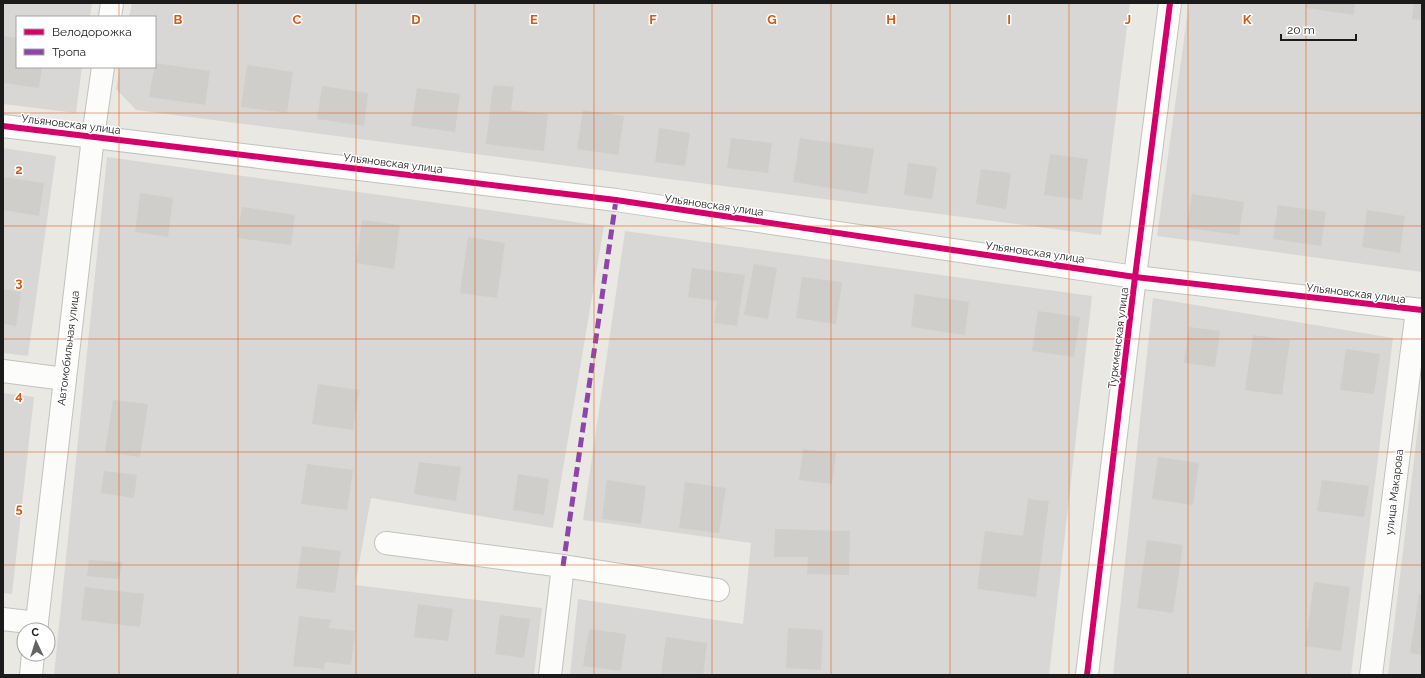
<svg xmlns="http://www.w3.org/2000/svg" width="1425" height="678" font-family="Raleway,sans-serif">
  <rect width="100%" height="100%" fill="#eae8e3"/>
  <g fill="#d9d7d5">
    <polygon points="3,3 92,3 90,17 17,17 17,67 82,67 76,113 3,104"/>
    <polygon points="132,3 1130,3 1101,235 136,110 116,89 120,67 155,67 155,17 129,17"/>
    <polygon points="1189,3 1422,3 1422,272 1157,236"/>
    <polygon points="3,148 56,156 28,356 3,353"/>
    <polygon points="107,157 604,226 553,528 371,498 355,585 542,608 534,675 54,675"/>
    <polygon points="625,231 1092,296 1049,675 570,675 578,599 743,624 751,543 583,520"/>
    <polygon points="1153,298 1393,338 1351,675 1113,675"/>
    <polygon points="3,393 34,397 12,594 3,593"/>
    <polygon points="1422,394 1422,675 1388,675"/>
  </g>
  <g fill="#d0ceca">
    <polygon points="1306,3 1355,3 1354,15 1306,8"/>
    <polygon points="1414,3 1422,3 1422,20 1412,19"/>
    <polygon points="3,36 17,38 17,67 42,67 39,88 3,83"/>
    <polygon points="155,63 210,71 205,105 149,97"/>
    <polygon points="247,65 293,72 287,113 241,107"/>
    <polygon points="493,85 514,87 511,110 548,114 544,151 486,144"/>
    <polygon points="322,86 368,93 364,126 317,119"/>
    <polygon points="417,88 460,94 455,132 411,126"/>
    <polygon points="583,110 624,116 618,155 577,149"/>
    <polygon points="659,128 690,133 685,166 655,162"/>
    <polygon points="731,138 772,143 768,173 727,168"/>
    <polygon points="800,138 874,149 867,194 793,182"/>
    <polygon points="1050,154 1088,159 1082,200 1044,195"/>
    <polygon points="908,163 937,167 932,199 904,195"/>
    <polygon points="981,169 1011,173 1006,209 976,204"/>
    <polygon points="3,177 44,183 39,216 3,210"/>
    <polygon points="140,193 173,198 168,237 135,232"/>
    <polygon points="1192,194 1244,202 1239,235 1187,228"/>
    <polygon points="1278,205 1326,212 1321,246 1273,239"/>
    <polygon points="242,207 295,215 291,245 237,238"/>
    <polygon points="1367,210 1405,216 1400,253 1362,247"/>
    <polygon points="362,220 400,225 394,269 356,263"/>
    <polygon points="468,237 505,243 497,298 460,293"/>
    <polygon points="754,264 777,268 768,319 744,315"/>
    <polygon points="692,268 745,275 737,326 714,323 717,301 688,297"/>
    <polygon points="802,277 842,282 836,324 796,318"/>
    <polygon points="3,289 21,292 16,326 3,324"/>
    <polygon points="915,294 969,302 965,335 911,327"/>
    <polygon points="1038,311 1080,317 1074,357 1032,351"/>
    <polygon points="1189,327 1220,331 1215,367 1184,363"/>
    <polygon points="1253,335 1290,340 1282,395 1245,390"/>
    <polygon points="1346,349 1380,354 1374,394 1340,390"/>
    <polygon points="318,384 359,390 353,430 312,424"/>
    <polygon points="113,400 148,404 140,457 105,452"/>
    <polygon points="803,449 836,453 832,484 799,480"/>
    <polygon points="1158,457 1199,463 1193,505 1152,499"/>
    <polygon points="419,462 461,467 456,501 414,494"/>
    <polygon points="307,464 353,470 347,510 301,504"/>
    <polygon points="104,471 137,475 134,498 101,493"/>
    <polygon points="518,474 549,479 544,515 513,510"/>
    <polygon points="607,480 646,486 641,524 602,519"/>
    <polygon points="1322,480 1369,486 1364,517 1317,511"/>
    <polygon points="685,482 726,488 719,533 679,528"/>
    <polygon points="1028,499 1049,501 1036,597 977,589 985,531 1023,536"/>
    <polygon points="775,529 850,531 849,575 807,574 808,557 774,557"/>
    <polygon points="1147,540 1183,545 1173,613 1137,608"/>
    <polygon points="302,546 341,551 335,593 296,588"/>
    <polygon points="89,560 122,562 119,579 87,576"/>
    <polygon points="1314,582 1350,587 1341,651 1305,646"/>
    <polygon points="85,587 144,594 140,627 81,620"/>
    <polygon points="1419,594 1422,594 1422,655 1410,653"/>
    <polygon points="418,604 453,609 448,641 414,637"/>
    <polygon points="500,615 530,619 524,658 495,654"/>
    <polygon points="299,616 332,620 328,628 355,631 351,665 325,662 324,669 293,666"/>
    <polygon points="788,628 823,630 821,670 786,668"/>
    <polygon points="589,629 626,634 621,671 583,666"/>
    <polygon points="666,637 707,643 703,675 661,675"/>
  </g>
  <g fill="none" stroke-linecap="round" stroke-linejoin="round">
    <defs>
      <g id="minor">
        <polyline points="110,17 112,3"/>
        <polyline points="3,126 616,200 1135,277 1422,310"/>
        <polyline points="3,371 65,379"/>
        <polyline points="386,543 563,566 718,590"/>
        <polyline points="3,619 37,623"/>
        <polyline points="36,630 93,137 103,67"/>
        <polyline points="31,675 33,654"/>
        <polyline points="550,675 563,566"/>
        <polyline points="1087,675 1135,277 1170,3"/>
        <polyline points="1371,675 1417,310"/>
      </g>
    </defs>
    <use href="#minor" stroke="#c2c2bf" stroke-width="24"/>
    <use href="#minor" stroke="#fcfcfb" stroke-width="22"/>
    <polyline stroke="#8e44ad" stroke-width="5" stroke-dasharray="10 5" stroke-linecap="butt" points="563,566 616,200"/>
    <defs>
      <g id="cycleway">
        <polyline points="3,126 616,200 1135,277 1422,310"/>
        <polyline points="1087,675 1135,277 1170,3"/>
      </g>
    </defs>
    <use href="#cycleway" stroke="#fff" stroke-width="8"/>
    <use href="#cycleway" stroke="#d6006c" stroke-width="6"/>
  </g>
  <path fill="none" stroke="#de560d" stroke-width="1" stroke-opacity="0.55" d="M119,3v14M238,3v672M356,3v672M475,3v672M594,3v672M712,3v672M831,3v672M950,3v672M1069,3v672M1188,3v672M1306,3v672M119,67v608M3,113h1419M3,226h1419M3,339h1419M3,452h1419M3,565h1419"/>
  <g text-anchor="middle" stroke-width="3" stroke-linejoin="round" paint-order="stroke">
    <g font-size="11" fill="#1b1b1b" stroke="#fff">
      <text transform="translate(71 124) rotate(7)" y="4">Ульяновская улица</text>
      <text transform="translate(393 163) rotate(7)" y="4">Ульяновская улица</text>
      <text transform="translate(714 205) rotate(8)" y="4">Ульяновская улица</text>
      <text transform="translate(1035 252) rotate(8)" y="4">Ульяновская улица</text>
      <text transform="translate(1356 293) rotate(7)" y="4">Ульяновская улица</text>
      <text transform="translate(1118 338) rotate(-83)" y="4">Туркменская улица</text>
      <text transform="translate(68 348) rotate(-83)" y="4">Автомобильная улица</text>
      <text transform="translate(1394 492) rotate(-83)" y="4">улица Макарова</text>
    </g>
  </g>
  <g font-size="13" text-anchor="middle" font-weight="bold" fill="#de560d" stroke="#fff" stroke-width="3" stroke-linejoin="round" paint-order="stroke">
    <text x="178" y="24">B</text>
    <text x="297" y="24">C</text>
    <text x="416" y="24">D</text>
    <text x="534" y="24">E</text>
    <text x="653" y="24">F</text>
    <text x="772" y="24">G</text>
    <text x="891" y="24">H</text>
    <text x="1009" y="24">I</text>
    <text x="1128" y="24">J</text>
    <text x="1247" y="24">K</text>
    <text x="19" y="174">2</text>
    <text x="19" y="287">3</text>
    <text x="19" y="400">4</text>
    <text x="19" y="513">5</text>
  </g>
  <rect width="1425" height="678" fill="none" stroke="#1b1b1b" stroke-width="8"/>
  <rect x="16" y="16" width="140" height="52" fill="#ffffff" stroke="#a4a4a4"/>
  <rect x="24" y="29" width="20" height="6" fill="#d6006c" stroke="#a4a4a4"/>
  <text x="52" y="36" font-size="12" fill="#1b1b1b">Велодорожка</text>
  <rect x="24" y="49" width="20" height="6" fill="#8e44ad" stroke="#a4a4a4"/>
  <text x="52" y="56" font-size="12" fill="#1b1b1b">Тропа</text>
  <g transform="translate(36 642) rotate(356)"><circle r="19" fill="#ffffff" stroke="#a4a4a4"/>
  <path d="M0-3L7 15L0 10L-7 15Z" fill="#636361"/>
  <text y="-6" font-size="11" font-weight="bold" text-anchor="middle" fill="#1b1b1b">С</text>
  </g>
  <path d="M1281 34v6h75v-6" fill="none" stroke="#1b1b1b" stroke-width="2"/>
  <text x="1287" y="34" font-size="12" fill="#1b1b1b" stroke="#ffffff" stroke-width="3" paint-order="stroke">20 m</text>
</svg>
